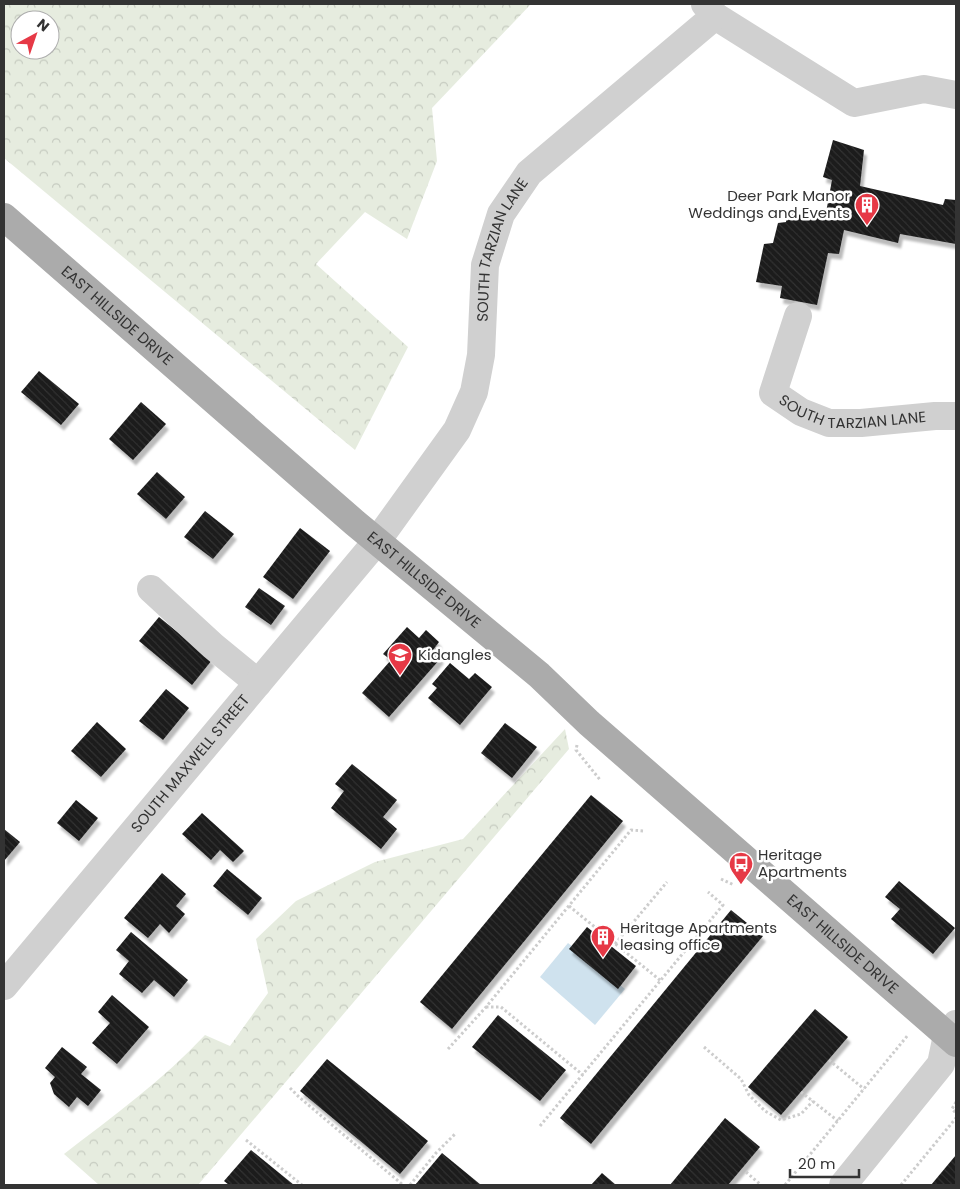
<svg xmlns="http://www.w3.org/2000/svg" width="960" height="1189" font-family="Poppins,sans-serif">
  <defs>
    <pattern id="forest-crowns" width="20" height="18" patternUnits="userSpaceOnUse" patternTransform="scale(1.25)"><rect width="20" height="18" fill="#e6ecdf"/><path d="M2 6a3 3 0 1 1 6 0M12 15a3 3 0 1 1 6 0" fill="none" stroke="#c6cbc0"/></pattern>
    <pattern id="building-back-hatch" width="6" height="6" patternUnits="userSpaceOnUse" patternTransform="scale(1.25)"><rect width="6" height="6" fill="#1a1a1a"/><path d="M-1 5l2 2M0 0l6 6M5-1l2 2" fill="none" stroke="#333"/></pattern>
    <filter id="shadow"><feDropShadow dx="3" dy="5.5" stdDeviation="1" flood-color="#0004"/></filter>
  </defs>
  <rect width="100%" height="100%" fill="#fff"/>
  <g fill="url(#forest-crowns)" fill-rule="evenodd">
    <path d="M4,4h527l-99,104 5,53 -30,78 -42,-27 -49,52 92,83 -53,103 -351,-292zM20,20h30v30h-30z"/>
    <path d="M565,729l4,20 -371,436h-99l-35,-31c48,-37 99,-74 141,-119l25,11 38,-53 -12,-54 40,-38 79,-39 88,-23z"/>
  </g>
  <polygon fill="#cfe2ee" points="568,943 625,989 595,1025 540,977"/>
  <g fill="url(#building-back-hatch)" filter="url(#shadow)">
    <polygon points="833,140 864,150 860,186 943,205 945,199 956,200 956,244 900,234 898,243 844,230 839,254 828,253 817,305 780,298 782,286 756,282 764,244 773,243 778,223 786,222 787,213 825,218 832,180 823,177"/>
    <polygon points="39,371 79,404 61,425 21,392"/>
    <polygon points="141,402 166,424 133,460 109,439"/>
    <polygon points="157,472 185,497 166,519 137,494"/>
    <polygon points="205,511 234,534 213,559 184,537"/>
    <polygon points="300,528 330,551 293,599 263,577"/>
    <polygon points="259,588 285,606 271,625 245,607"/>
    <polygon points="159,617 212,660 192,685 139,641"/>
    <polygon points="407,627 419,638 426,630 439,642 433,650 441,658 389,717 362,693 391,660 383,654"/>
    <polygon points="450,663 469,679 475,673 492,687 460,725 428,698 437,688 432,684"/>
    <polygon points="166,689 189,708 163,740 139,721"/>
    <polygon points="97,722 126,749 101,777 71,751"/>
    <polygon points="505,723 537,747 512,778 481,753"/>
    <polygon points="352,764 397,800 383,817 397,829 381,849 331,808 344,791 335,784"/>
    <polygon points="591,795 623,821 452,1029 420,1002"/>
    <polygon points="76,800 98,818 79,841 57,823"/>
    <polygon points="202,813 244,851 233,862 220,850 211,860 182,834"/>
    <polygon points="4,829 20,842 4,861"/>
    <polygon points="227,869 262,898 248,915 213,886"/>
    <polygon points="162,873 186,894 176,906 185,914 169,933 160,924 148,938 124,918"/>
    <polygon points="899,881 955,928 933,954 891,919 900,909 885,897"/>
    <polygon points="731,910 763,936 591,1144 560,1118"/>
    <polygon points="587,927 636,966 618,989 569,949"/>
    <polygon points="131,932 188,980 174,997 154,980 142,993 119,974 129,961 116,950"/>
    <polygon points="112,995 149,1027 117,1064 92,1043 110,1023 98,1012"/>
    <polygon points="815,1009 848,1037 781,1115 748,1087"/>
    <polygon points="498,1015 566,1070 540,1101 472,1047"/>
    <polygon points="62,1047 87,1067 81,1074 101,1090 88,1106 77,1097 69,1107 54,1094 50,1083 55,1077 45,1068"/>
    <polygon points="327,1059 428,1141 400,1174 300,1091"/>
    <polygon points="725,1118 760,1147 728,1185 670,1185"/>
    <polygon points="251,1150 294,1185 229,1185 224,1181"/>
    <polygon points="442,1153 481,1185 415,1185"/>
    <polygon points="956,1155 956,1185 931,1185"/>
    <polygon points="602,1173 616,1185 591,1185"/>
  </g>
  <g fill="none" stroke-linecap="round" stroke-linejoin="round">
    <g stroke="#cdcdcd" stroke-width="3" stroke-dasharray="2.5 2.5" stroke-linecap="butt">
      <polyline points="577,745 576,750 601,781"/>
      <polyline points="721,879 734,885"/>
      <polyline points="569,906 661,981"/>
      <polyline points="615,944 667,882"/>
      <polyline points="486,1007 501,1007 583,1075"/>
      <polyline points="704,1047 741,1079 749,1095 765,1111 781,1120 801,1114 813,1101"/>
      <polyline points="448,1049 486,1007 631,830 643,831"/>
      <polyline points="829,1060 864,1089"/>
      <polyline points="290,1088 299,1097 403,1185"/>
      <polyline points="801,1092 838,1121"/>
      <polyline points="956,1102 952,1109 956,1113"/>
      <polyline points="540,1126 723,905 708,892"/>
      <polyline points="246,1140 302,1185"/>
      <polyline points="746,1172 761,1185"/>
      <polyline points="410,1185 436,1153 455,1134"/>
      <polyline points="785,1185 908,1035"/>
      <polyline points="901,1185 956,1118"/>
    </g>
    <g stroke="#d0d0d0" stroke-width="28">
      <polyline points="715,16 854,103 924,89 956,95"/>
      <path id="s1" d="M798,316l-25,77 28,19 28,11h32l74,-7h21"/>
      <polyline points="151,589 213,646 258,683"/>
      <path id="s2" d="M4,986l373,-445 80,-111 17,-38 7,-37 4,-90 16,-51 28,-41 186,-157 -10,-12"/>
      <polyline points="843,1185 941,1064 947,1035 956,1024"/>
    </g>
    <path stroke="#ababab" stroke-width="28" id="s3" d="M4,217l351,306 184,152 50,48 367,320"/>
  </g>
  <defs>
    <symbol id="building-pin" viewBox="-11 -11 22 30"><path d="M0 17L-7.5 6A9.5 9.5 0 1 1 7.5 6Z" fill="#e63946" stroke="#fff"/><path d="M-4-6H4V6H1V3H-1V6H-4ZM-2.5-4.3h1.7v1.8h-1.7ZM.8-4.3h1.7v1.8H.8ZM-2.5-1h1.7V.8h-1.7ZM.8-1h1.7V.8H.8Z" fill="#fff"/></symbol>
    <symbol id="school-pin" viewBox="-11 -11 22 30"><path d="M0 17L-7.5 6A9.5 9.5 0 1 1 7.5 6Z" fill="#e63946" stroke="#fff"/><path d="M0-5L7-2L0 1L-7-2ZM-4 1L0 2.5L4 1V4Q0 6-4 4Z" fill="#fff"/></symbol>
    <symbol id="bus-pin" viewBox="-11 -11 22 30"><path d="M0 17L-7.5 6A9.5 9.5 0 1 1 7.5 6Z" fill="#e63946" stroke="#fff"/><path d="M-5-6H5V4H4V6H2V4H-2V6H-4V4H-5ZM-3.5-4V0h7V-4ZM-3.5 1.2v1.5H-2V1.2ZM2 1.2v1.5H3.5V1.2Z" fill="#fff"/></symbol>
  </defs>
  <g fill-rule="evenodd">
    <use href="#building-pin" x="853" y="191" width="28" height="38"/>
    <use href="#school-pin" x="386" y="641" width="28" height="38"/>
    <use href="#bus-pin" x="727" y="850" width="28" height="38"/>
    <use href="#building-pin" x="589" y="923" width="28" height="38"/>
  </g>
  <g text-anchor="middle" stroke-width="5" stroke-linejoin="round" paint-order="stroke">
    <g font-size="15" fill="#333" stroke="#fff" text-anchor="start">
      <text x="850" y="201" text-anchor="end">Deer Park Manor<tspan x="850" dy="17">Weddings and Events</tspan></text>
      <text x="418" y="660">Kidangles</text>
      <text x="758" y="860">Heritage<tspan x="758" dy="17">Apartments</tspan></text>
      <text x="620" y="933">Heritage Apartments<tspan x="620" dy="17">leasing office</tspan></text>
    </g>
    <g font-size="15" fill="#333" stroke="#fff">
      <text dy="5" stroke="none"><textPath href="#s2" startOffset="906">SOUTH TARZIAN LANE</textPath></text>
      <text dy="5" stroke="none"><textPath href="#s3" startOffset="150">EAST HILLSIDE DRIVE</textPath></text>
      <text dy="5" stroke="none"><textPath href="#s1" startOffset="166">SOUTH TARZIAN LANE</textPath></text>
      <text dy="5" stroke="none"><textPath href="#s3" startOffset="555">EAST HILLSIDE DRIVE</textPath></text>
      <text dy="5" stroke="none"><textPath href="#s2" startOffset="290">SOUTH MAXWELL STREET</textPath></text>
      <text dy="5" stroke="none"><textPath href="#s3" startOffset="1110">EAST HILLSIDE DRIVE</textPath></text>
    </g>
  </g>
  <rect width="960" height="1189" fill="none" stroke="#333333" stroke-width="10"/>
  <g transform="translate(35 35) rotate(40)"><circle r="24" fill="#ffffff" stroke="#adadad"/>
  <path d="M0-4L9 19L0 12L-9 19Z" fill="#e63946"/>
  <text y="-8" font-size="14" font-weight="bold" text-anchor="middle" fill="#333333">N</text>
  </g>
  <path d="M790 1169v8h69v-8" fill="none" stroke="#333333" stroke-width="2.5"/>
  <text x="798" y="1169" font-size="15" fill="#333333" stroke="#ffffff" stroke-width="4" paint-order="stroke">20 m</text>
</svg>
